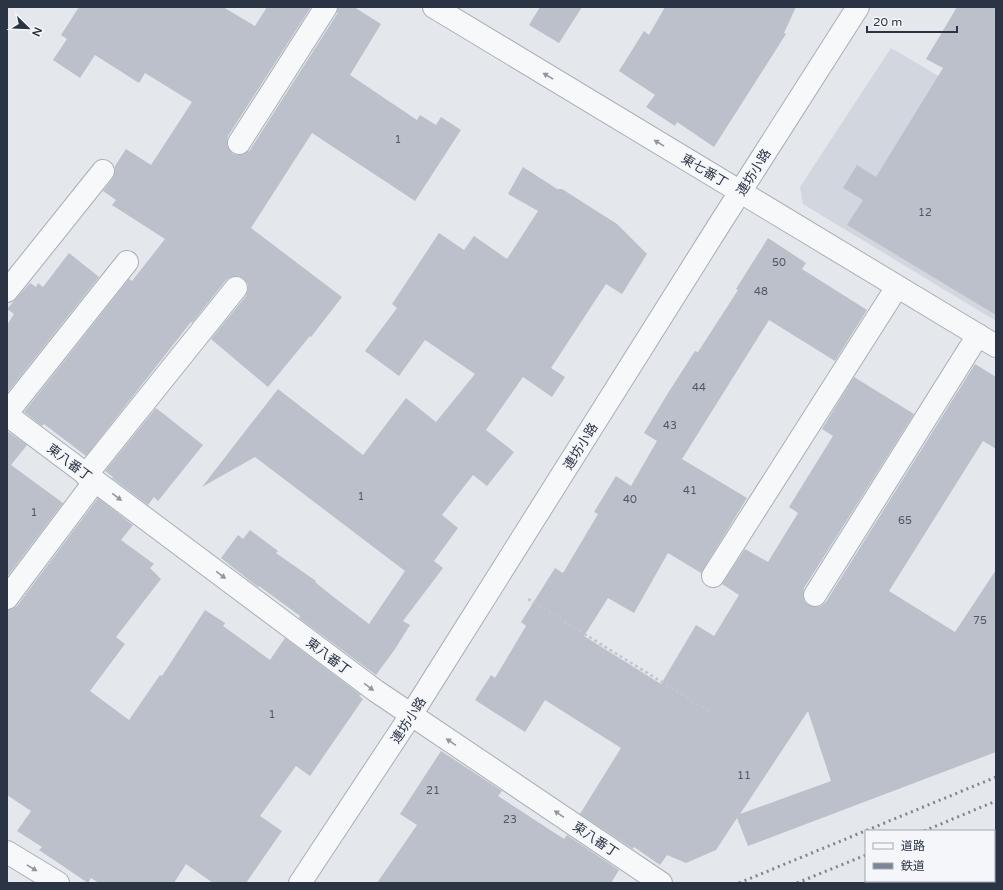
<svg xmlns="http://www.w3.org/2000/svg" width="1003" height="890" font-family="'Varela Round','Noto Sans JP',sans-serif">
  <rect width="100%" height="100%" fill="#e4e7ec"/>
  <polygon fill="#d2d6de" points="891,48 996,110 996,321 803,204 800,187"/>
  <g fill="#bbc0ca" fill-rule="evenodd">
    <polygon points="79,7 223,7 255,26 267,7 311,7 228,136 227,142 228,148 233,154 238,155 244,154 250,150 337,14 338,7 354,7 381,24 350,75 417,120 420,115 436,125 441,117 461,130 415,201 312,133 251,228 342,297 311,337 310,336 268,387 211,339 246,296 248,290 248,284 244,279 238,276 231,277 226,280 192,323 191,322 86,456 44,424 42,426 24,412 129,279 132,281 165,239 112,205 116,200 103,191 113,178 115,172 115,166 126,149 151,165 192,102 145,73 139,83 95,55 80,78 53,60 67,39 61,35"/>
    <polygon points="540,7 582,7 559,43 529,25"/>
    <polygon points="665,7 796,7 784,33 786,34 714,147 677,122 675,126 646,107 655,95 619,71 644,31 649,35"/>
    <polygon points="957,7 996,7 996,315 847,225 863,200 843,188 857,165 876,177 943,68 926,59"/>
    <polygon points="523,167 557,189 562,189 617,224 647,254 622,294 606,284 551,368 565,377 552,397 523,377 486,430 514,452 487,486 473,475 442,515 458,528 434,561 443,568 403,621 410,625 395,649 376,675 299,618 300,616 259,586 258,587 221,558 238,535 243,539 250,530 278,551 276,553 316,581 315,582 331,595 369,624 405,571 255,457 202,487 278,389 363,455 406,398 436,422 475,374 425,340 399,376 365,351 397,308 392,304 439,233 464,250 474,236 507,259 538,211 508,194"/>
    <path d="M768,238l38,25 -4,6 65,41 -32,51 -66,-41 -87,139 65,39 -46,75 -33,-20 -34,60 -26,-15 -24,38 77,48 35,-59 18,11 25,-41 -17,-11 23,-35 23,13 30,-49 -9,-6 44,-71 -11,-7 32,-52 60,37 -110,174 -1,7 1,6 4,4 6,2 7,-1 5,-4 149,-238 21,13v72l-13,-8 -94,150 66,41 41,-62v182l-248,94 -11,-28 -21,32 -30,13 -19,-8 -7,10 -26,-18 -1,2 -53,-35 41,-66 -76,-48 -20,32 -50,-32 16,-25 4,3 31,-52 -5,-4 34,-54 8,5 35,-59 -4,-2 22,-36 15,10 26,-45 -13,-8 24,-40 27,-42 3,1 40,-62 -2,-1zM808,711l23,70 -91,33z"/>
    <polygon points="69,253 99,277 7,393 7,325 14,314 7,309 30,283 36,287 38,283 43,287"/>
    <polygon points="156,408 203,445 158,501 154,497 148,505 112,478 113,477 105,471"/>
    <polygon points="7,431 27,445 11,465 63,503 7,577"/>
    <polygon points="98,498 133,525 121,540 154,564 150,568 161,579 116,637 125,644 90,691 129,720 160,675 162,676 205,610 225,623 223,626 270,660 285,638 361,695 359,696 363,699 310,776 296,766 260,816 282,831 246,883 213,883 186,864 174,883 99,883 91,878 88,883 39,850 42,847 17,831 31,811 7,795 7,610 12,609 17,606"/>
    <polygon points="441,751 502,791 498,796 564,839 567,835 619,870 611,883 377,883 417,825 400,814"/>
  </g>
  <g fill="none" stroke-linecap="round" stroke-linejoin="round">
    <defs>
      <g id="minor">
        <polyline points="434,7 996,346"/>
        <polyline points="239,143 326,7"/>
        <polyline points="7,291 103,171"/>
        <polyline points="7,413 127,262"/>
        <polyline points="7,415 376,691 661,883"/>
        <polyline points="86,475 236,288"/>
        <polyline points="713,576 897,287"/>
        <polyline points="815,595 978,335"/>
        <polyline points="7,598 95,481"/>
        <polyline points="7,852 58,883"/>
        <polyline points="300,883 411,715 719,225 858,7"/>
      </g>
    </defs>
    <use href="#minor" stroke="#a9aeb7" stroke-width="24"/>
    <polyline stroke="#c2c5cb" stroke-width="2.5" stroke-dasharray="3 3" stroke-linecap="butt" points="528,599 712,713"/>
    <use href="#minor" stroke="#f7f8fa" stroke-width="22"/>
    <g stroke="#7d8696" stroke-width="3" stroke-dasharray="2 4" stroke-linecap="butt">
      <polyline points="924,831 996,801"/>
      <polyline points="994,841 996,840"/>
      <polyline points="994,859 996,858"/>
      <polyline points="739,883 996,777"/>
      <polyline points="797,883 866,855"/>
      <polyline points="891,883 896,881"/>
      <polyline points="936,883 941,881"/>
    </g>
  </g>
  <defs><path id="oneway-solid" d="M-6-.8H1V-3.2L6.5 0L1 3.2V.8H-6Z"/></defs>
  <g fill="#9196a0">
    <use href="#oneway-solid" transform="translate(548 76) rotate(-149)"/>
    <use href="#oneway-solid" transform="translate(659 143) rotate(-149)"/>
    <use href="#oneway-solid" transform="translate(117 497) rotate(37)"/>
    <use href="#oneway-solid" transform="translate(221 575) rotate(37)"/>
    <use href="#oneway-solid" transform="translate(369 687) rotate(37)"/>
    <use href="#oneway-solid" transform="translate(451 742) rotate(-146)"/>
    <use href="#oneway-solid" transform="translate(559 814) rotate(-146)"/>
    <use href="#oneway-solid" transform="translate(32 868) rotate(31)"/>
  </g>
  <g text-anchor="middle" stroke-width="3.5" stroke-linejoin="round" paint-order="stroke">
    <g font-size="11" fill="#4f5766">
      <text x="398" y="143">1</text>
      <text x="925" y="216">12</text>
      <text x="779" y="266">50</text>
      <text x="761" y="295">48</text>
      <text x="699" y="391">44</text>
      <text x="670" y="429">43</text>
      <text x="690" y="494">41</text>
      <text x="361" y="500">1</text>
      <text x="630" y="503">40</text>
      <text x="34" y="516">1</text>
      <text x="905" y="524">65</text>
      <text x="980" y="624">75</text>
      <text x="272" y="718">1</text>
      <text x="744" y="779">11</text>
      <text x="433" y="794">21</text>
      <text x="510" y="823">23</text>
    </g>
    <g font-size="13" fill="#2b3445" stroke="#f4f6f9">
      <text transform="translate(705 170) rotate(31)" y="5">東七番丁</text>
      <text transform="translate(753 172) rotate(-58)" y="5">連坊小路</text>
      <text transform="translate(580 446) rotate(-58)" y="5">連坊小路</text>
      <text transform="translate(70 462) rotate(37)" y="5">東八番丁</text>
      <text transform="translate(329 656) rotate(37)" y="5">東八番丁</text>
      <text transform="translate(408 720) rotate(-57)" y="5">連坊小路</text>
      <text transform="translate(596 839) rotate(34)" y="5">東八番丁</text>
    </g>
  </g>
  <rect width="1003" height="890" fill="none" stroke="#2b3445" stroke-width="16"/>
  <rect x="865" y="830" width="130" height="52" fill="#f4f6f9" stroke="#a4a8b1"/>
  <rect x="873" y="843" width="20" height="6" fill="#f7f8fa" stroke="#a4a8b1"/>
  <text x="901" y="850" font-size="12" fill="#2b3445">道路</text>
  <rect x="873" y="863" width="20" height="6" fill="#7d8696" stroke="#a4a8b1"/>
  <text x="901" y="870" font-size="12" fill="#2b3445">鉄道</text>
  <g transform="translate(28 28) rotate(113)" stroke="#f4f6f9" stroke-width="3" paint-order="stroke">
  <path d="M0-3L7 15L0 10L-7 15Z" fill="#2b3445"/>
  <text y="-6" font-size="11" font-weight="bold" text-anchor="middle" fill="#2b3445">N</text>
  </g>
  <path d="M867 26v6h90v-6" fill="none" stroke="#2b3445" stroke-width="2"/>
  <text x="873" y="26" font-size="12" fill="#2b3445" stroke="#f4f6f9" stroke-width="3" paint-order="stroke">20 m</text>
</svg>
